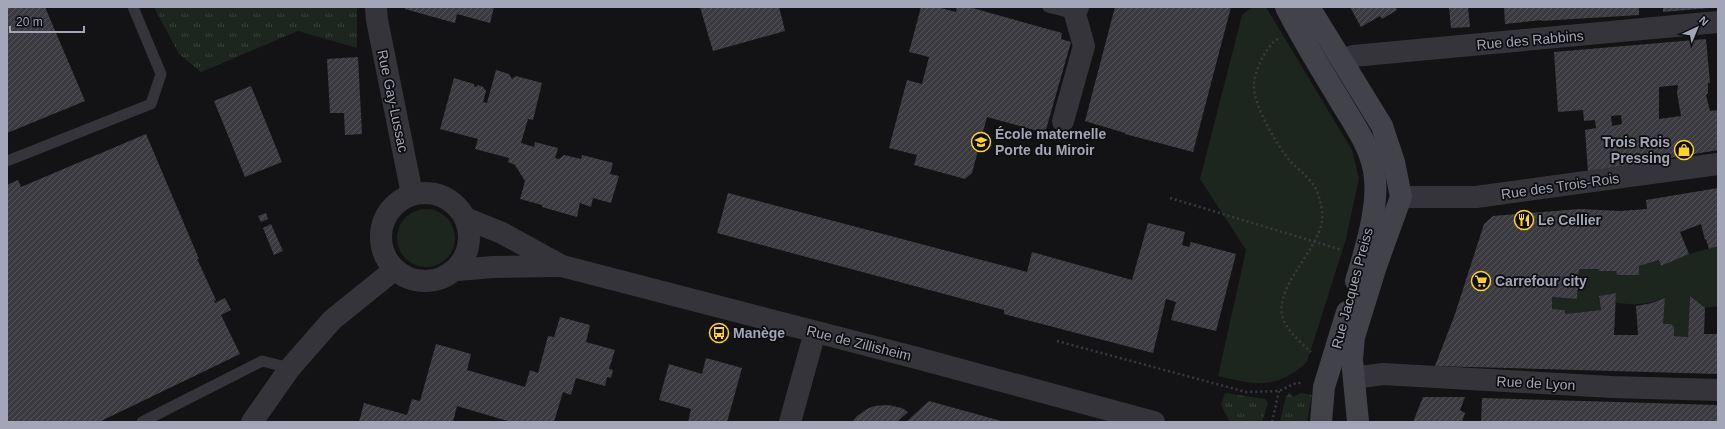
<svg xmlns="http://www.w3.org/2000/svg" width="1725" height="429" font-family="Helvetica,sans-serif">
  <defs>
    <pattern id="grass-tufts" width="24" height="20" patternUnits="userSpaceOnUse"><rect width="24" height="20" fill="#1d251f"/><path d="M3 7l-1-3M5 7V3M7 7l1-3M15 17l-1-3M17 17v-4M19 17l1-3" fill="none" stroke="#3b423d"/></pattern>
    <pattern id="building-hatch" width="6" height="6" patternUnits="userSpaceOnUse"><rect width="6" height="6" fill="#3a3a40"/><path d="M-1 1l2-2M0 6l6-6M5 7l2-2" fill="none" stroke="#535459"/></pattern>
  </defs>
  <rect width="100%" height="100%" fill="#131315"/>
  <g fill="url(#grass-tufts)">
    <polygon points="154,7 357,7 357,48 298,31 201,72 179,54"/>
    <polygon points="1225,393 1265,399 1268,403 1262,422 1230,422 1221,405"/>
    <polygon points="1290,393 1293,397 1301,393 1312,395 1307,422 1280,422 1286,396"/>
  </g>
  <g fill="#1d251f">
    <path d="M1252,7h14l86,143 7,28 -13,61 -39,123c-31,28 -51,23 -89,14l28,-126 -46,-71 42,-164z"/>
    <circle cx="426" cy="238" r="29"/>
    <path d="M1718,246v60l-13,2 -15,-11 -2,40 -14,-1v-9l-3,-3h-8l2,-26c-19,7 -30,7 -49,5v-10l-17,3 2,14 -36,4v-4l-13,-1v-12l25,2 2,-30h20v2h17l1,4h22v-9l20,-6 2,6 28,-12z"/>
  </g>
  <g fill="url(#building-hatch)" fill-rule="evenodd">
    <polygon points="7,7 45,7 85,101 7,133"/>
    <polygon points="406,7 494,7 490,23 457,14 455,23 405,9"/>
    <polygon points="700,7 779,7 785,31 713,51"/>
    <polygon points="921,7 937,7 956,12 957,7 969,7 1062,33 1061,39 1071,42 1045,133 987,117 972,173 965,179 914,165 917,155 889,148 907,80 922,84 929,57 909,52"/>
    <polygon points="1115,7 1231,7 1193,152 1125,134 1125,133 1085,121"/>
    <polygon points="1350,7 1395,7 1397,10 1382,19 1380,16 1361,27"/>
    <polygon points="1449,7 1468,7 1470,27 1451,28"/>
    <polygon points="1504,7 1639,7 1639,15 1541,21 1541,20 1505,24"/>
    <polygon points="1663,7 1710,7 1710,8 1663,12"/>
    <path d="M1706,39l4,44h-2v10l-2,2 4,16 8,-1v40l-130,22 -3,-42 11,-2 -1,-8 -11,1 -1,-11 -25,2 -4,-60zM1678,85l-1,8 4,23 -22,3v-32zM1621,115l1,9 -10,2 -1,-10z"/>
    <polygon points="358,57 362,134 345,135 344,113 330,113 327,59"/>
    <polygon points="496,70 509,74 512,79 516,76 542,83 533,120 528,119 521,143 534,147 535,142 558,148 555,158 559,159 564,155 581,159 582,155 613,163 610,174 619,176 611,203 593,198 591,207 580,203 577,217 542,207 542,205 520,199 525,181 515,165 508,162 509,158 475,149 478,139 440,129 454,78 474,84 474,86 477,87 478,85 483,87 486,91 483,102 487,103"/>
    <polygon points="251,86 282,162 245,177 214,101"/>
    <polygon points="146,134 199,259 197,259 216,300 214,301 215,303 225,298 231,310 221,315 240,354 99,422 7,422 7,185 18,180 21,187"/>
    <polygon points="1718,188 1718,246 1709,249 1706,239 1705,240 1701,224 1680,232 1689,254 1661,266 1659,260 1639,266 1639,275 1617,275 1616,271 1599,271 1599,269 1579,269 1577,299 1552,297 1552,309 1565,310 1565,314 1601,310 1599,296 1616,293 1614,335 1638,335 1636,306 1652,303 1665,298 1663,324 1671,324 1674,327 1674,336 1688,337 1690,296 1705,308 1704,334 1718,334 1718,374 1435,366 1455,314 1484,224 1493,216 1580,209 1620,211 1647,209 1646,200"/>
    <polygon points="728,193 1027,272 1032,252 1132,280 1148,223 1185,232 1182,245 1189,247 1191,242 1236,254 1216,331 1171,320 1176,302 1166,299 1153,353 1004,314 1004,310 717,233"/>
    <polygon points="266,213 268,219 261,222 258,216"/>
    <polygon points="271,224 283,251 274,255 263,228"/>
    <polygon points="560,317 590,325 586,342 615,350 609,369 613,370 611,378 607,377 605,386 576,378 571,395 563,392 554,422 511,422 457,406 453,422 359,422 364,403 407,415 412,399 420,401 436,344 471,354 467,370 525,387 530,370 538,373 548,336 554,337"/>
    <polygon points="706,358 742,368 727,422 711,421 711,422 688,422 691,409 659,400 669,364 702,374"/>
    <polygon points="1423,397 1465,397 1460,410 1465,413 1462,422 1413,422"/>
    <polygon points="1482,398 1718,405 1718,422 1481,422"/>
    <polygon points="929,401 1005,422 906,422"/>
    <polygon points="888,405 902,408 908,412 897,422 852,422 857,416 867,409 874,406"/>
  </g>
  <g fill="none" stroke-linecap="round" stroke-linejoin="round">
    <g stroke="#393a41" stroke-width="2.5" stroke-dasharray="2 3" stroke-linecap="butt">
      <path d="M1278,39c-7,4 -10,10 -14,16 -5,8 -9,19 -10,29 -2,20 24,63 37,78 9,9 23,19 27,32 3,9 5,18 4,27 -4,31 -54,71 -37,102 6,11 17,21 26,29"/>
      <polyline points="1170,198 1342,250"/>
      <polyline points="1057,341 1246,392 1279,391 1296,383 1301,383"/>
      <polyline points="1272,422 1279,391"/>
    </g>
    <g stroke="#34343a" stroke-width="11">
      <polyline points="1048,7 1075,14"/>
      <polyline points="7,161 151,104 161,74 133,7"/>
      <polyline points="142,422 262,361 290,368"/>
    </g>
    <g stroke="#34343a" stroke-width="22">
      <polyline points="1342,60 1353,56 1718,22"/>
      <polyline points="1063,121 1084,46 1075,14 1078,7"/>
      <polyline points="1401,197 1476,197 1718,164"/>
      <polyline points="1354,378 1383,374 1612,387 1718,390"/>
      <polyline points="252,422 290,368 332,320 394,270"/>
      <polyline points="790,422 815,332"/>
    </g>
    <g stroke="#34343a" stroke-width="22">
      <polyline points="376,7 377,20 412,194"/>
      <circle cx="425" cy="237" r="44"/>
      <polyline points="465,218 502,233 562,266 917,358 1154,422"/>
      <polyline points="457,270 493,267 561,266"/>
    </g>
    <g stroke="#41424a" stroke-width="22">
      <path d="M1286,7c16,32 35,62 53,92 15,26 34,50 36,80 3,31 -10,72 -19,102"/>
      <polyline points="1309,7 1382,126 1394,162 1401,197 1376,266 1354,337 1352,359 1358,422"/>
      <polyline points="1321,422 1324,387 1347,312"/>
    </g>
  </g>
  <defs>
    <symbol id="school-ring" viewBox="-11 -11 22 22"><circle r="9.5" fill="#0e0e10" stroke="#ffd521" stroke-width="1.5"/><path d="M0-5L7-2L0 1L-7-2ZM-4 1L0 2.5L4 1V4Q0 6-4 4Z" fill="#ffd521"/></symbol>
    <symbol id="shop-ring" viewBox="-11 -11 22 22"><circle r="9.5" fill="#0e0e10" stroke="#ffd521" stroke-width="1.5"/><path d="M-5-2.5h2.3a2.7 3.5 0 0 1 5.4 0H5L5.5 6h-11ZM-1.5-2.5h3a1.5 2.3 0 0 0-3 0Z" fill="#ffd521"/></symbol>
    <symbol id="restaurant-ring" viewBox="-11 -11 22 22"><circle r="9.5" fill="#0e0e10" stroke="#ffd521" stroke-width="1.5"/><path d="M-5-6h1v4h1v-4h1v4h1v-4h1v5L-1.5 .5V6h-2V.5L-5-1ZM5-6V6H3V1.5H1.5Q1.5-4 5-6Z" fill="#ffd521"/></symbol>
    <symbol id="supermarket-ring" viewBox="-11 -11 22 22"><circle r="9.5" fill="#0e0e10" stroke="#ffd521" stroke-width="1.5"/><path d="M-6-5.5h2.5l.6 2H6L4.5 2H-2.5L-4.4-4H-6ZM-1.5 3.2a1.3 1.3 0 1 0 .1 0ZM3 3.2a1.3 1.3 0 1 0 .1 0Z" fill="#ffd521"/></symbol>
    <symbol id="bus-ring" viewBox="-11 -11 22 22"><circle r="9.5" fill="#0e0e10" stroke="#ffd521" stroke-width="1.5"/><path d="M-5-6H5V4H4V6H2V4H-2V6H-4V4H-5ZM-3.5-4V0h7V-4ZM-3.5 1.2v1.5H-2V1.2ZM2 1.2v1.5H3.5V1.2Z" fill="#ffd521"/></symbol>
  </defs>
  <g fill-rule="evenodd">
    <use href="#school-ring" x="970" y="131" width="22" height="22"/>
    <use href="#shop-ring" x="1673" y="139" width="22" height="22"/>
    <use href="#restaurant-ring" x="1513" y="209" width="22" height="22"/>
    <use href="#supermarket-ring" x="1470" y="270" width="22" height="22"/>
    <use href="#bus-ring" x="708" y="322" width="22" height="22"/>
  </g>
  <g text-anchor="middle" stroke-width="3.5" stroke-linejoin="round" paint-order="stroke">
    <g font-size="14" fill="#a3a6b6" stroke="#0e0e10">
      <text transform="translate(1530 40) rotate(-5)" y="5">Rue des Rabbins</text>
      <text transform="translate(393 101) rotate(78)" y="5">Rue Gay-Lussac</text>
      <text transform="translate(1560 186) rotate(-8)" y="5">Rue des Trois-Rois</text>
      <text transform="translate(1352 288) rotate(-75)" y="5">Rue Jacques Preiss</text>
      <text transform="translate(859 343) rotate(14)" y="5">Rue de Zillisheim</text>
      <text transform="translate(1536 383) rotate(3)" y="5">Rue de Lyon</text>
    </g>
    <g font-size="14" font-weight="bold" fill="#a3a6b6" stroke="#0e0e10" text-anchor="start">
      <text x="995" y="139">École maternelle<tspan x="995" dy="16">Porte du Miroir</tspan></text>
      <text x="1670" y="147" text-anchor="end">Trois Rois<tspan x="1670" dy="16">Pressing</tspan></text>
      <text x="1538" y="225">Le Cellier</text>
      <text x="1495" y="286">Carrefour city</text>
      <text x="733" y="338">Manège</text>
    </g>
  </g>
  <rect width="1725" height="429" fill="none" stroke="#a3a6b6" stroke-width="16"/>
  <g transform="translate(1697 28) rotate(44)" stroke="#0e0e10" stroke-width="3" paint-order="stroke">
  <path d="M0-3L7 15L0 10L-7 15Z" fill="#a3a6b6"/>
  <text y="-6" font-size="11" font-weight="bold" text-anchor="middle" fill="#a3a6b6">N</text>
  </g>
  <path d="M10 26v6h74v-6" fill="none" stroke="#a3a6b6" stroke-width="2"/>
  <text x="16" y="26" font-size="12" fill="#a3a6b6" stroke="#0e0e10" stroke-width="3" paint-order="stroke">20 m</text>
</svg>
